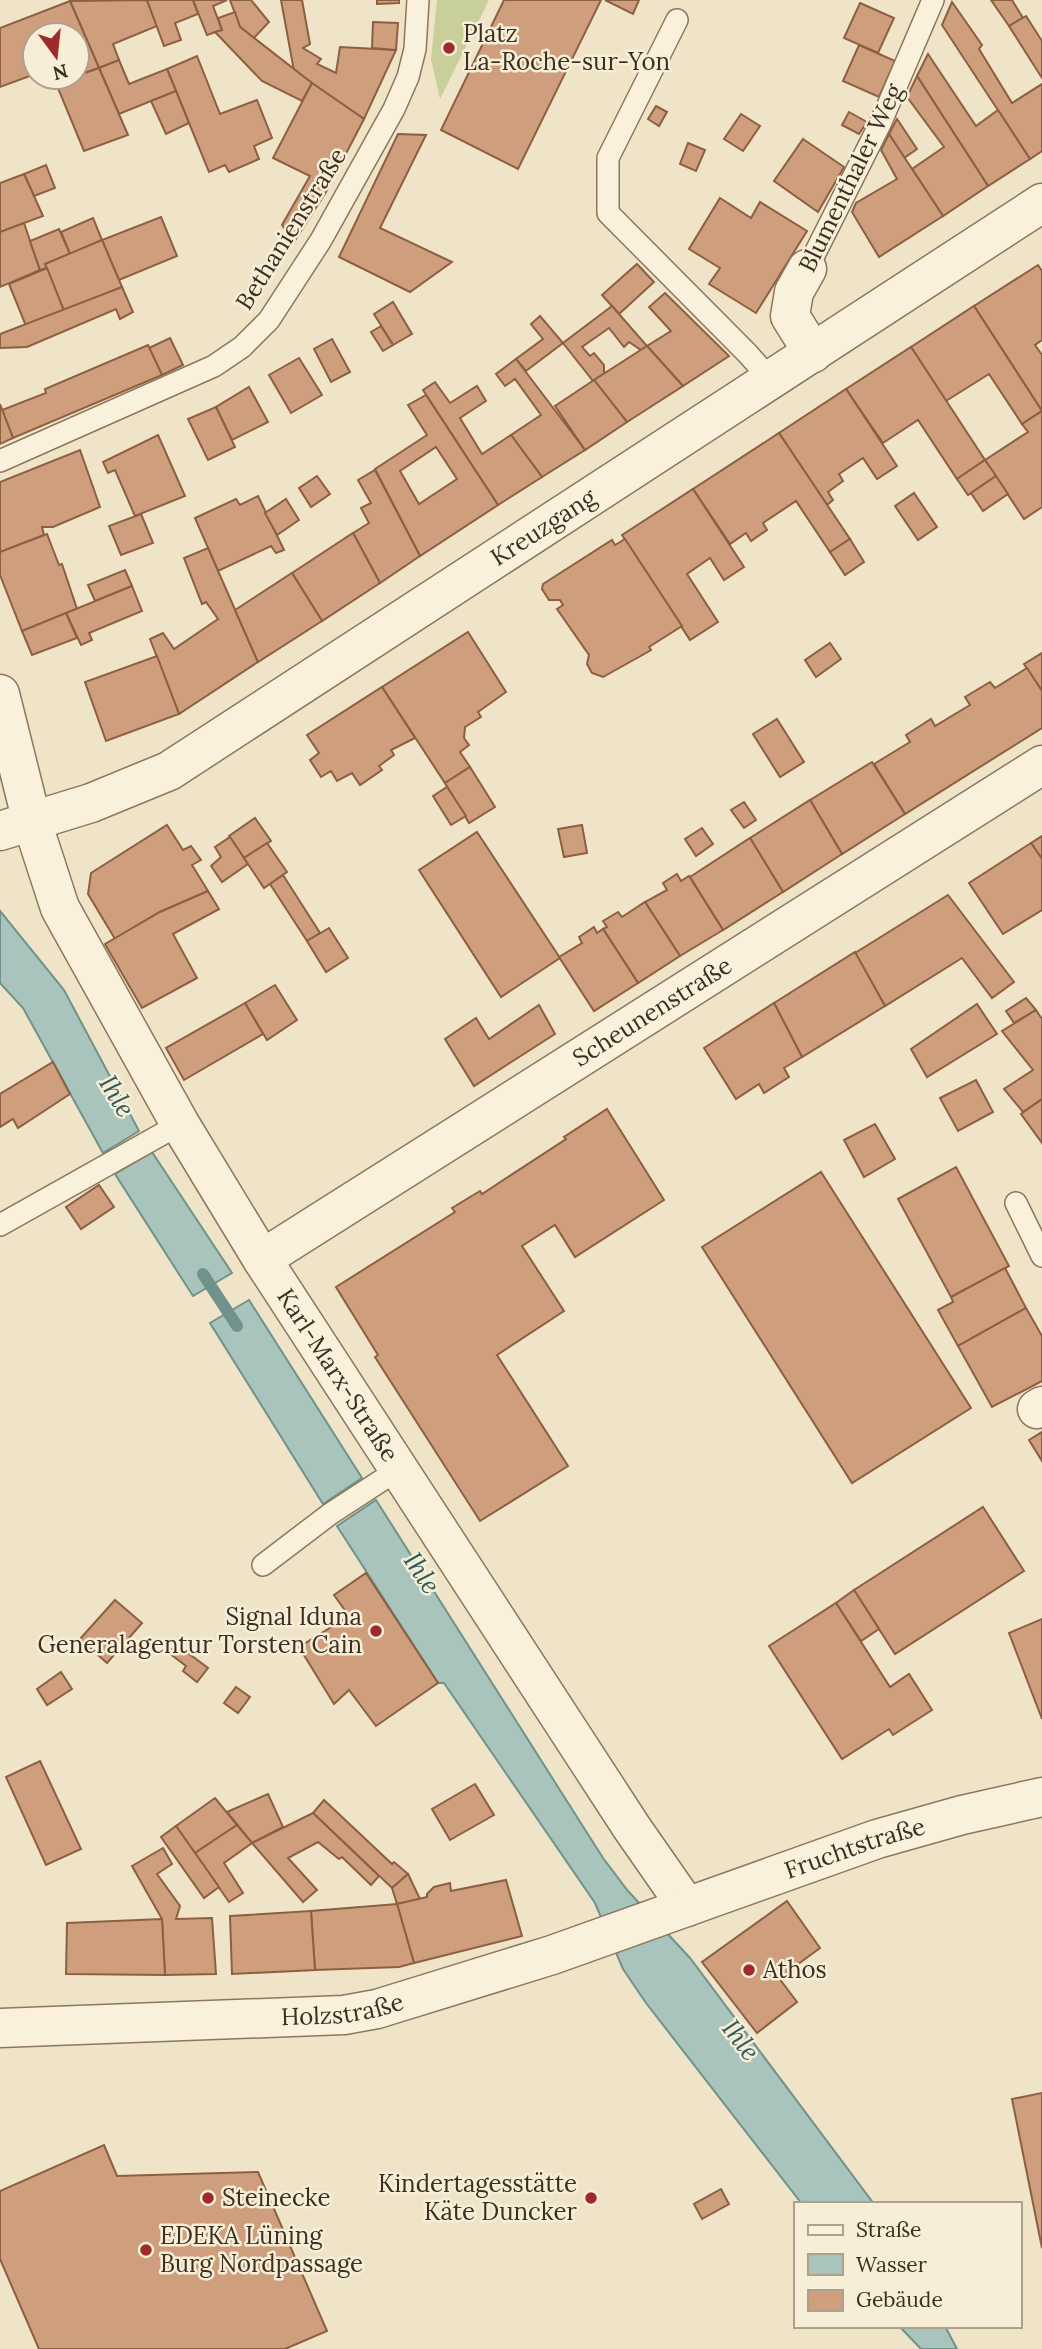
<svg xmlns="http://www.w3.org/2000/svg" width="1042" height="2349" font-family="Lora,serif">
  <rect width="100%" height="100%" fill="#f0e4c8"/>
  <polygon fill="#c9cf9b" points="437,0 489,0 440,99 431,59"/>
  <g fill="#a9c4bc" stroke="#6f938a" stroke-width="2">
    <polygon points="0,911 64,990 139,1131 103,1153 23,1008 0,983"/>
    <polygon points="152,1152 232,1273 193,1296 115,1174"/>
    <polygon points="249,1300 362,1478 323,1504 210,1323"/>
    <polygon points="376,1500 603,1858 628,1891 690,1958 874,2204 802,2204 646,2003 623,1969 595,1903 444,1683 438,1683 337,1526"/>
    <polygon points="899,2326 945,2326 957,2349 921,2349"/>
  </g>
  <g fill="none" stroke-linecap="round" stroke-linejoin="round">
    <polyline stroke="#6f938a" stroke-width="12" points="203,1274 237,1326"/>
  </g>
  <g fill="#cf9f7d" stroke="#8d5f41" stroke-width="2" fill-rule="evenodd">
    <polygon points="147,0 157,26 113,44 119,60 99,68 70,1"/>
    <polygon points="147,0 193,0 198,14 175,23 181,40 164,46"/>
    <polygon points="193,0 227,0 213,6 222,30 207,35"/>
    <polygon points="230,0 251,0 269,22 254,38 240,27"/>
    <polygon points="281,0 302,0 310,44 303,48 321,59 317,64 336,73 340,47 396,50 364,119 294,71"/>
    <polygon points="377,0 399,0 399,3 377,4"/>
    <polygon points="504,0 601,0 518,169 441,130"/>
    <polygon points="605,0 639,0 633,14"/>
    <polygon points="991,0 1012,0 1023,18 1009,26"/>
    <polygon points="70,1 99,68 79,75 77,35 35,35 35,74 0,87 0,28"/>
    <polygon points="952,2 982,45 979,49 1012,103 1042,84 1042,151 1030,159 942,25"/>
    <polygon points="860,3 894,18 878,53 844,38"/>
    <polygon points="235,12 240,27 312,83 302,101 262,81 215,32 222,30 218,18"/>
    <polygon points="1026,16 1042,41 1042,78 1009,26"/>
    <polygon points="373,22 398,23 396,50 372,48"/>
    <polygon points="859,45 895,61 879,97 843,81"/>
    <polygon points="928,54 976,126 998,110 1030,159 988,186 917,76"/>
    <polygon points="197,56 220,114 257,100 272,138 254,146 259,159 229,172 225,165 209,172 167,69"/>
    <polygon points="119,60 129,84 167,69 176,91 119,114 99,68"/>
    <polygon points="99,68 128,135 84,151 55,81 77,77 77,72 79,75"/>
    <polygon points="917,76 988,186 943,216 912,169 944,147 907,97"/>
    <polygon points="312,83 364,119 326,192 294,242 282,225 310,176 273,158"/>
    <polygon points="176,91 189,123 166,134 151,101"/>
    <polygon points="656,106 667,112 659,126 648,119"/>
    <polygon points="849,112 867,122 859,134 842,125"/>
    <polygon points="741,114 760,126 743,151 724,139"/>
    <polygon points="897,119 917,149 904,158 889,134"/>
    <polygon points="398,134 426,135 380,228 452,262 410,292 339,257"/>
    <polygon points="889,134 943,216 879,257 852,212 856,203 897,179 881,150"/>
    <polygon points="803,139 844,167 818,212 774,181"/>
    <polygon points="688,143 705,150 696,171 680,164"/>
    <polygon points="46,165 55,188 34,196 24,174"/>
    <polygon points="24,174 43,216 0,232 0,183"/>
    <polygon points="720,198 751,218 760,202 807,231 756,313 709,284 720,268 689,249"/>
    <polygon points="161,217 177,256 119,280 102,240"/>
    <polygon points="93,218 102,240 70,254 61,232"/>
    <polygon points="24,223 40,270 0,287 0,232"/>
    <polygon points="59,229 70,254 45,264 47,268 40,270 30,241"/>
    <polygon points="102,240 122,287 64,311 45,264"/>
    <polygon points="637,264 654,282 619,314 602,295"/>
    <polygon points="1038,265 1042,271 1042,340 1035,345 1042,355 1042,411 974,306"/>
    <polygon points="47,268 64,311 26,326 9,284"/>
    <polygon points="122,287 133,312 120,319 116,309 27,347 0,348 0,334"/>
    <polygon points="665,293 729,356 683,386 647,346 671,331 649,307"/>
    <polygon points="393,302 412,334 393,345 374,314"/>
    <polygon points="612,306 647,346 641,350 629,342 624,347 609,328 582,347 590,356 594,353 604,365 604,374 593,381 563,343"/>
    <polygon points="974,306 1042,411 1022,424 989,374 946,401 911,347"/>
    <polygon points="540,316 563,343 526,371 516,359 543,339 531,324"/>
    <polygon points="381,326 393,345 383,351 371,332"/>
    <polygon points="170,338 183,365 162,375 149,348"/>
    <polygon points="332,339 350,372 331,382 314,349"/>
    <polygon points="148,345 162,375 13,438 2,410 46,393 45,389"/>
    <polygon points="647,346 683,386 627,422 594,380"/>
    <polygon points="911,347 985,460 957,479 918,420 883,443 846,389"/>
    <polygon points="299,358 322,395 291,413 269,375"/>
    <polygon points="516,359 585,450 542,477 511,435 541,415 515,379 505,386 496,374"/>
    <polygon points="594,380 627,422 585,450 555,406"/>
    <polygon points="435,382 450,403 477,386 486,401 460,418 482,454 511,435 542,477 498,505 423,390"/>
    <polygon points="249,387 268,422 232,440 216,407"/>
    <polygon points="846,389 897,466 877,479 863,458 839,474 843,481 828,492 833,500 827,505 779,433"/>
    <path d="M426,395l72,110 -78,51 -45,-87 52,-34 -19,-30zM436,447l21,32 -38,25 -19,-33z"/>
    <polygon points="0,404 13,438 0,444"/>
    <polygon points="216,407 235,447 208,460 188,419"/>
    <polygon points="1042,411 1042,507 1024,519 985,460 1028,432 1022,424"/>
    <polygon points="779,433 850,539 830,552 796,501 763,523 767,530 751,541 746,533 730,544 693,489"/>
    <polygon points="158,435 185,496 135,516 115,470 108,473 103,462"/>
    <polygon points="80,450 100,507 53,527 42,527 44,535 0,552 0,482"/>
    <polygon points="985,460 996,476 968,495 957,479"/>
    <polygon points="375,470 420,556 380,583 353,533 369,523 361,508 371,503 358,480"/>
    <polygon points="317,476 330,494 311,507 299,488"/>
    <polygon points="996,476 1008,494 983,511 971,493"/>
    <polygon points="693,489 744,567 724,580 710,558 687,574 718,622 690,640 622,535"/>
    <polygon points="914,493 937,527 918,540 895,506"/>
    <polygon points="258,496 284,550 276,553 271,546 218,571 195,518 236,499 240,505"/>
    <polygon points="286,499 299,520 277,535 265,513"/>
    <polygon points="141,514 153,543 121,555 109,526"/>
    <polygon points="353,533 380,583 322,621 292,573"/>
    <polygon points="47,534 59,565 62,564 77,609 22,631 0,575 0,552"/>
    <polygon points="625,539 682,626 649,647 651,650 646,653 603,677 592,673 587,664 589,655 557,609 563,605 560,600 549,600 542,589 543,584 612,540 615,545"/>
    <polygon points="850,539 864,562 845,575 830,552"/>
    <polygon points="208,548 258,662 179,714 150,639 163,633 174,649 218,619 206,602 202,604 184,558"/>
    <polygon points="125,570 132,586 95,601 88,585"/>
    <polygon points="292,573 322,621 258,662 235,610"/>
    <polygon points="132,586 142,611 89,633 92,640 81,645 66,613"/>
    <polygon points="66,613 77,638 32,655 22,631"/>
    <polygon points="468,632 506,692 478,712 481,717 465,727 464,738 469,745 460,752 470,767 445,783 382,687"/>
    <polygon points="830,643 841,659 816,677 805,660"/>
    <polygon points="1042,653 1042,691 1024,664"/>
    <polygon points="157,656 179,714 106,741 85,682"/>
    <polygon points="1027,668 1042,691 1042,728 905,814 874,764 910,742 906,735 931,719 935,726 970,705 965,697 990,682 995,688"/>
    <polygon points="382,687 415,738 391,750 394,755 379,766 382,770 360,785 352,773 337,781 331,771 321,777 310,760 319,753 307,735"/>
    <polygon points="777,719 804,762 780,777 753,734"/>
    <polygon points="872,762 905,814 842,854 810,800"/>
    <polygon points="470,767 495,807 469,823 445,783"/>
    <polygon points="447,787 466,816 451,825 433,796"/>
    <polygon points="810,800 842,854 783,892 750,838"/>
    <polygon points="744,802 756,820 744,828 731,810"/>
    <polygon points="255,818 271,841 244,858 229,836"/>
    <polygon points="167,825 183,850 191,846 201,860 192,865 208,891 160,912 115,939 88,894 91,873"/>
    <polygon points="582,825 587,853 564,857 558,829"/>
    <polygon points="702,828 713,844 696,856 685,839"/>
    <polygon points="477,832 560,958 501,997 419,870"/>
    <polygon points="1042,836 1042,859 1031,843"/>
    <polygon points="230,837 248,864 222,882 211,866 221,857 215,847"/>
    <polygon points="750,838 783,892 723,930 690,877"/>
    <polygon points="267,843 287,872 264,888 244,858"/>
    <polygon points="1031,843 1042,859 1042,910 1003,934 969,883"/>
    <polygon points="677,874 681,881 689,876 723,930 680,956 645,902 667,890 663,883"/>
    <polygon points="283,875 320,933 307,941 270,884"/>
    <polygon points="208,891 219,909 173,934 197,978 142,1008 105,944 160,912"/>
    <polygon points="948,895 1014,982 992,998 962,958 885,1006 855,953"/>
    <polygon points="645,902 680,956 638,983 603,929 607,927 603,921 618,912 622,917"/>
    <polygon points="594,927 597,933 603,929 638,983 594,1011 559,957 582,943 579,937"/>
    <polygon points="329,928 348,958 326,972 307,941"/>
    <polygon points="855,952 885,1006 802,1057 774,1003"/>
    <polygon points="275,985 297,1020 267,1040 245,1003"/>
    <polygon points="1026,998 1036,1010 1014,1023 1006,1011"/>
    <polygon points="245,1003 263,1034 184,1080 166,1048"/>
    <polygon points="774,1003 802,1057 784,1068 789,1077 764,1093 759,1084 736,1099 704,1048"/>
    <polygon points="977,1004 997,1034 927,1077 911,1049"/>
    <polygon points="539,1005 555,1034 474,1086 445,1039 476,1018 489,1039"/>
    <polygon points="1036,1010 1042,1019 1042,1099 1023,1112 1004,1089 1033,1070 1002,1031"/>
    <polygon points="53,1062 70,1094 18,1128 13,1119 0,1127 0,1094"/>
    <polygon points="976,1080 993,1112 958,1131 940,1098"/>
    <polygon points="1042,1099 1042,1143 1021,1114"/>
    <polygon points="607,1109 664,1200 575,1257 555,1225 522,1246 564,1311 497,1355 568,1466 480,1521 375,1357 378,1355 336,1287 455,1212 452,1208 480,1191 482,1194 566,1139 564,1137"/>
    <polygon points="875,1124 895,1159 864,1177 844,1140"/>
    <polygon points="956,1167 1009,1266 951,1297 898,1199"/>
    <polygon points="821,1172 971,1408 852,1483 702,1247"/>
    <polygon points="99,1185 114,1207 81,1229 66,1207"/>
    <polygon points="1005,1268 1026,1308 958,1346 938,1310 953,1302 951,1297"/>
    <polygon points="1026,1308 1042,1336 1042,1381 992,1407 958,1346"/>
    <polygon points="1042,1432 1042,1461 1029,1440"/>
    <polygon points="983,1507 1024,1571 895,1654 854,1590"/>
    <polygon points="366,1573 438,1683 376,1726 349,1690 334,1704 299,1647 349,1616 334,1595"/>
    <polygon points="854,1590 879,1629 861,1641 836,1603"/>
    <polygon points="115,1600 142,1623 107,1663 80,1639"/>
    <polygon points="836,1603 890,1687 909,1674 932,1710 893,1735 889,1729 842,1759 769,1646"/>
    <polygon points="1042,1619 1042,1719 1009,1633"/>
    <polygon points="176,1644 208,1668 197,1682 183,1671 186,1666 169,1653"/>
    <polygon points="61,1672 72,1689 47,1705 37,1689"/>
    <polygon points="236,1687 250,1697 238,1713 224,1703"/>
    <polygon points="40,1761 81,1849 46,1865 6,1777"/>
    <polygon points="475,1784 494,1815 450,1840 432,1809"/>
    <polygon points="268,1794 283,1827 252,1843 227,1812"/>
    <polygon points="215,1798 237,1825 195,1853 176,1826"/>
    <polygon points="324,1800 392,1864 394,1862 408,1874 392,1888 313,1813"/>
    <polygon points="313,1813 379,1876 371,1885 342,1857 339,1859 318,1842 288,1858 317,1890 303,1902 252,1843"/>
    <polygon points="237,1825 252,1843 224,1863 243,1893 229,1902 195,1853"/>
    <polygon points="176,1826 219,1887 204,1898 161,1837"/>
    <polygon points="163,1848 172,1864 157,1874 180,1906 176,1919 212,1918 216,1974 165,1975 162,1919 132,1866"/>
    <polygon points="408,1874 420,1899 397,1904 392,1888"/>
    <polygon points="506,1880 522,1936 414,1963 397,1904 427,1897 427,1894 434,1887 450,1883 451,1891"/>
    <polygon points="787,1901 820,1948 779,1978 797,2002 757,2033 702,1962"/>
    <polygon points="397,1904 414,1963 399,1967 315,1970 311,1911"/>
    <polygon points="311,1911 315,1970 232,1974 230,1916"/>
    <polygon points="162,1919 165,1975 66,1974 67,1923"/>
    <polygon points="1042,2093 1042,2248 1012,2099"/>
    <polygon points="104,2145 117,2176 258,2172 327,2331 285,2349 39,2349 0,2259 0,2191"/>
    <polygon points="721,2189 729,2204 702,2219 694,2204"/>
  </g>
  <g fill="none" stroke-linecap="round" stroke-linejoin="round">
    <defs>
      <g id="service">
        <polyline points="677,20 608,158 608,213 747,353 771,380"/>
        <polyline points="807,269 880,124 933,0"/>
        <polyline points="0,461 214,366 242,347 269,320 321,240 394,109 408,77 415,49 418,0"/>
        <polyline points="1016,1203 1042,1256"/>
        <polyline points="0,1225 180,1124"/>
        <polyline points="263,1565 330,1514 399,1469"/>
      </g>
      <g id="minor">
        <polyline points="807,269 794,292 790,316 813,353"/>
        <path id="s1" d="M0,694l32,128 28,86 120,216 82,135 370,569 55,79"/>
        <path id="s2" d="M0,831l91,-28 78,-32 873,-568"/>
        <path id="s3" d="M262,1259l780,-494"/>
        <polyline points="1037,1409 1042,1406"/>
      </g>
      <g id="tertiary">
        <path id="s4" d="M0,2028l344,-13 33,-6 175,-54 325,-116 85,-24 80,-18"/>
      </g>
    </defs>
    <use href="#service" stroke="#8d765c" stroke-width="24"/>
    <use href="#minor" stroke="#8d765c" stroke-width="41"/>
    <use href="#tertiary" stroke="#8d765c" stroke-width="41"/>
    <use href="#service" stroke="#faf1dc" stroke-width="21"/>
    <use href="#minor" stroke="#faf1dc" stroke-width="38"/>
    <use href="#tertiary" stroke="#faf1dc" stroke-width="38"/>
  </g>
  <g fill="#9e2a2b" stroke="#f7eed8" stroke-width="2.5">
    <circle cx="449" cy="48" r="7"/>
    <circle cx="376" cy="1631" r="7"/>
    <circle cx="749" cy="1970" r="7"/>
    <circle cx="208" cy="2198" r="7"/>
    <circle cx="591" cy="2198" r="7"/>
    <circle cx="146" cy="2250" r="7"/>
  </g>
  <g text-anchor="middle" stroke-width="5" stroke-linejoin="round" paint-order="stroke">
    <g font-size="24" fill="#3d2e20" stroke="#f7eed8" text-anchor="start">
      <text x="463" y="42">Platz<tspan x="463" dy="28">La-Roche-sur-Yon</tspan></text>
      <text x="362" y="1625" text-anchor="end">Signal Iduna<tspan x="362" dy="28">Generalagentur Torsten Cain</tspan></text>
      <text x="763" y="1978">Athos</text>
      <text x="577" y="2192" text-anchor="end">Kindertagesstätte<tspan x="577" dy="28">Käte Duncker</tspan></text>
      <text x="222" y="2206">Steinecke</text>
      <text x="160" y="2244">EDEKA Lüning<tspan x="160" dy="28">Burg Nordpassage</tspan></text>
    </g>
    <g font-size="24" fill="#3d2e20" stroke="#f7eed8">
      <text transform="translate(851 178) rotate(-64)" y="8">Blumenthaler Weg</text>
      <text transform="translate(291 229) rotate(-58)" y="8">Bethanienstraße</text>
      <text dy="8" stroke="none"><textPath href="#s2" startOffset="626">Kreuzgang</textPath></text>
      <text dy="8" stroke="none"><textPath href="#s3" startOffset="462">Scheunenstraße</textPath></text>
      <text dy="8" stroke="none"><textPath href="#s1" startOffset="766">Karl-Marx-Straße</textPath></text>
      <text dy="8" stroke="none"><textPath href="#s4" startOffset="882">Fruchtstraße</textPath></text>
      <text dy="8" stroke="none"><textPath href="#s4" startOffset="343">Holzstraße</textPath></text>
    </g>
    <g font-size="26" font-style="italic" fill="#2f5d5a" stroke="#f7eed8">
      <text transform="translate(117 1096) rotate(59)" y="9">Ihle</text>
      <text transform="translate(422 1573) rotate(57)" y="9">Ihle</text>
      <text transform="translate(741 2040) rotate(53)" y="9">Ihle</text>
    </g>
  </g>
  <rect x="794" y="2202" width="228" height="126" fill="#f7eed8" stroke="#ada18e" stroke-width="2"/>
  <rect x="808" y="2225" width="35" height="10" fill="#faf1dc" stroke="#ada18e" stroke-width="2"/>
  <text x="856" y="2237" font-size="21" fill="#3d2e20">Straße</text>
  <rect x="808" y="2254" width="35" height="21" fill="#a9c4bc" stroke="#ada18e" stroke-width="2"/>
  <text x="856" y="2272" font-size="21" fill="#3d2e20">Wasser</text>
  <rect x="808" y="2290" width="35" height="21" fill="#cf9f7d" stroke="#ada18e" stroke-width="2"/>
  <text x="856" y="2307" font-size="21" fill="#3d2e20">Gebäude</text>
  <g transform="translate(56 56) rotate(165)"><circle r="33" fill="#f7eed8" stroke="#ada18e" stroke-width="2"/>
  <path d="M0-5L12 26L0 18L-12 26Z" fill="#9e2a2b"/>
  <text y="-10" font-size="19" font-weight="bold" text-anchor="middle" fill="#3d2e20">N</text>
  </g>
</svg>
